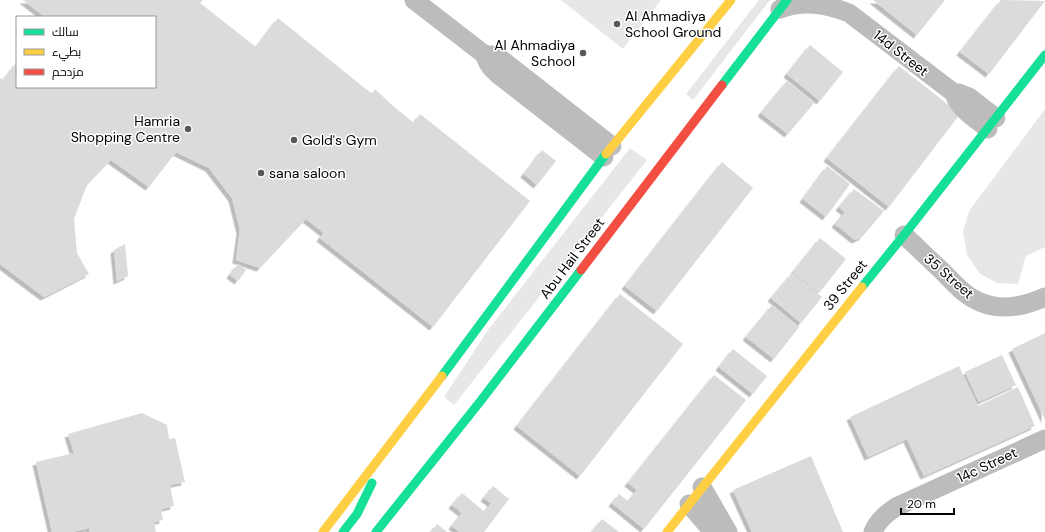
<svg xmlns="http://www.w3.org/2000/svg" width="1045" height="532" font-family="'DM Sans',Cairo,sans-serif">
  <defs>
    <filter id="shadow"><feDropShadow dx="-3.5" dy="3.5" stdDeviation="0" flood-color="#0004"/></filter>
  </defs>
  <rect width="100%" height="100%" fill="#fff"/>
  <g fill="#e7e7e7">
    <polygon points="561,0 661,0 623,49"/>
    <polygon points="759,0 770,0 693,100 686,94"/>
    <polygon points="1045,109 1045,247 1026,256 1018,284 997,283 980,274 967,255 963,232 969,211"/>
    <polygon points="630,148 647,160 454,405 444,397 488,330"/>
  </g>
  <g fill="#dbdbdb" filter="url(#shadow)">
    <polygon points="23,0 203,0 200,3 256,47 278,18 372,94 375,89 393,106 414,123 420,114 530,201 433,327 320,238 324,233 306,219 260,268 236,260 240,230 232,198 209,168 176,152 149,187 111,160 87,185 74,219 77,253 89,274 44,297 0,264 0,78 3,80 17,62 17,87 155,87 155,17 45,17"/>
    <polygon points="873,0 945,0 917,35"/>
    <polygon points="1001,0 1045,1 989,74 960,52"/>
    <polygon points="810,45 843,72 820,101 787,74"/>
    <polygon points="899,66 960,114 889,207 827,158"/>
    <polygon points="787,81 814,103 788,134 761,113"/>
    <polygon points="542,150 556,161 537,185 524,174"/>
    <polygon points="722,162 753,188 657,311 625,286"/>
    <polygon points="827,166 850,184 826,217 803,199"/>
    <polygon points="854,189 884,211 862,237 855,240 835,224 845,212 839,207"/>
    <polygon points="820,238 846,259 819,293 793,272"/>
    <polygon points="125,244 128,276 117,281 114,250"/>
    <polygon points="238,264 246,270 238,281 230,275"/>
    <polygon points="792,273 822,297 801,323 771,298"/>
    <polygon points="620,294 683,344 580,476 517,426"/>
    <polygon points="772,305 799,327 774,359 746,337"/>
    <polygon points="1045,333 1045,420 1012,349"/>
    <polygon points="733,349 767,376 753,394 719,367"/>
    <polygon points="1002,355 1016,385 979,402 965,372"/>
    <polygon points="959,366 978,406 1018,387 1035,426 924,476 907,439 868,457 850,417"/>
    <polygon points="714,375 746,400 644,529 612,503 619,494 628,501 637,490 628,483"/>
    <polygon points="142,413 167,425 169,439 175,438 185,482 170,485 174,506 161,509 163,520 154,522 156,532 90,532 89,528 72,532 52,532 36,462 74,453 68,434"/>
    <polygon points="811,456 843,532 752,532 733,490"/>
    <polygon points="493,486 509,499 484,532 460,532 452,526 462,513 452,505 462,493 485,512 491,503 484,498"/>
    <polygon points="602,519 619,532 592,532"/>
    <polygon points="437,524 447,532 431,532"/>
  </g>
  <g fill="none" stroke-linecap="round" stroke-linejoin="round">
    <g stroke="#bcbcbc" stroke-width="19">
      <path d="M414,0l71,55c2,10 8,15 15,21l104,81"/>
      <path d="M780,9c24,-9 46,-5 69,4l105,80c4,16 22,26 34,36"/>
      <polyline points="485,55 492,55 501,59 612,146"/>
      <polyline points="959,93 969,97 996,118"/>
      <path d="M904,235c13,12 25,24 38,36 9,9 18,20 30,27 23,14 49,10 73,-1"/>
      <polyline points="702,487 728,532"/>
      <polyline points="689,504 713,532"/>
      <path d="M873,532c5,-12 13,-18 23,-25l149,-68"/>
    </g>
    <g stroke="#16e098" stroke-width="9">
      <polyline points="722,85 787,0"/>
      <polyline points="862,287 904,235 1045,55"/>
      <polyline points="442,376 606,154"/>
      <polyline points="343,532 357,514 372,483"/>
      <polyline points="376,532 479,403 581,270"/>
    </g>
    <g stroke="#ffcf43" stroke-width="9">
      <polyline points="606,154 731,0"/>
      <polyline points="323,532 442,376"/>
      <polyline points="667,532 862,287"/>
    </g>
    <polyline stroke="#f24e42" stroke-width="9" points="581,270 722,85"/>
  </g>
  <g fill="#595959" stroke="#fff" stroke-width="1.5">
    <circle cx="617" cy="24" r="4"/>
    <circle cx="583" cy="53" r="4"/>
    <circle cx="188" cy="129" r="4"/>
    <circle cx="294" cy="140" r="4"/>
    <circle cx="261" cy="173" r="4"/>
  </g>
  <g text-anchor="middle" stroke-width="3" stroke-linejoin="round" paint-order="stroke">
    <g font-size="14" fill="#000" stroke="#fff" text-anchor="start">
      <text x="625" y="21">Al Ahmadiya<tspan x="625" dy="16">School Ground</tspan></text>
      <text x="575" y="50" text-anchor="end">Al Ahmadiya<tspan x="575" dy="16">School</tspan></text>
      <text x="180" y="126" text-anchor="end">Hamria<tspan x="180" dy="16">Shopping Centre</tspan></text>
      <text x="302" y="145">Gold's Gym</text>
      <text x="269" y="178">sana saloon</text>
    </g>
    <g font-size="14" fill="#000" stroke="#fff">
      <text transform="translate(901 53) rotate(38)" y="5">14d Street</text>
      <text transform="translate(572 258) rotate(-53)" y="5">Abu Hail Street</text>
      <text transform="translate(949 276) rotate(41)" y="5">35 Street</text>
      <text transform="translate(845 285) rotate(-51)" y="5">39 Street</text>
      <text transform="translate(987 465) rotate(-25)" y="5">14c Street</text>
    </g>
  </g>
  <rect x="16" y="16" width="140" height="72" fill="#ffffff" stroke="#999999"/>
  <rect x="24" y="29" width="20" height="6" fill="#16e098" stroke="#999999"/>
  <text x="52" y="36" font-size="12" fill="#000000">سالك</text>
  <rect x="24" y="49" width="20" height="6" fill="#ffcf43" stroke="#999999"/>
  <text x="52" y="56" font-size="12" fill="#000000">بطيء</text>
  <rect x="24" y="69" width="20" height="6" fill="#f24e42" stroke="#999999"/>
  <text x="52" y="76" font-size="12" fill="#000000">مزدحم</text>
  <path d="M901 508v6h53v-6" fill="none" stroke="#000000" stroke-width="2"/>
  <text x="907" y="508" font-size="12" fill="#000000" stroke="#ffffff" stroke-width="3" paint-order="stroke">20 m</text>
</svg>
